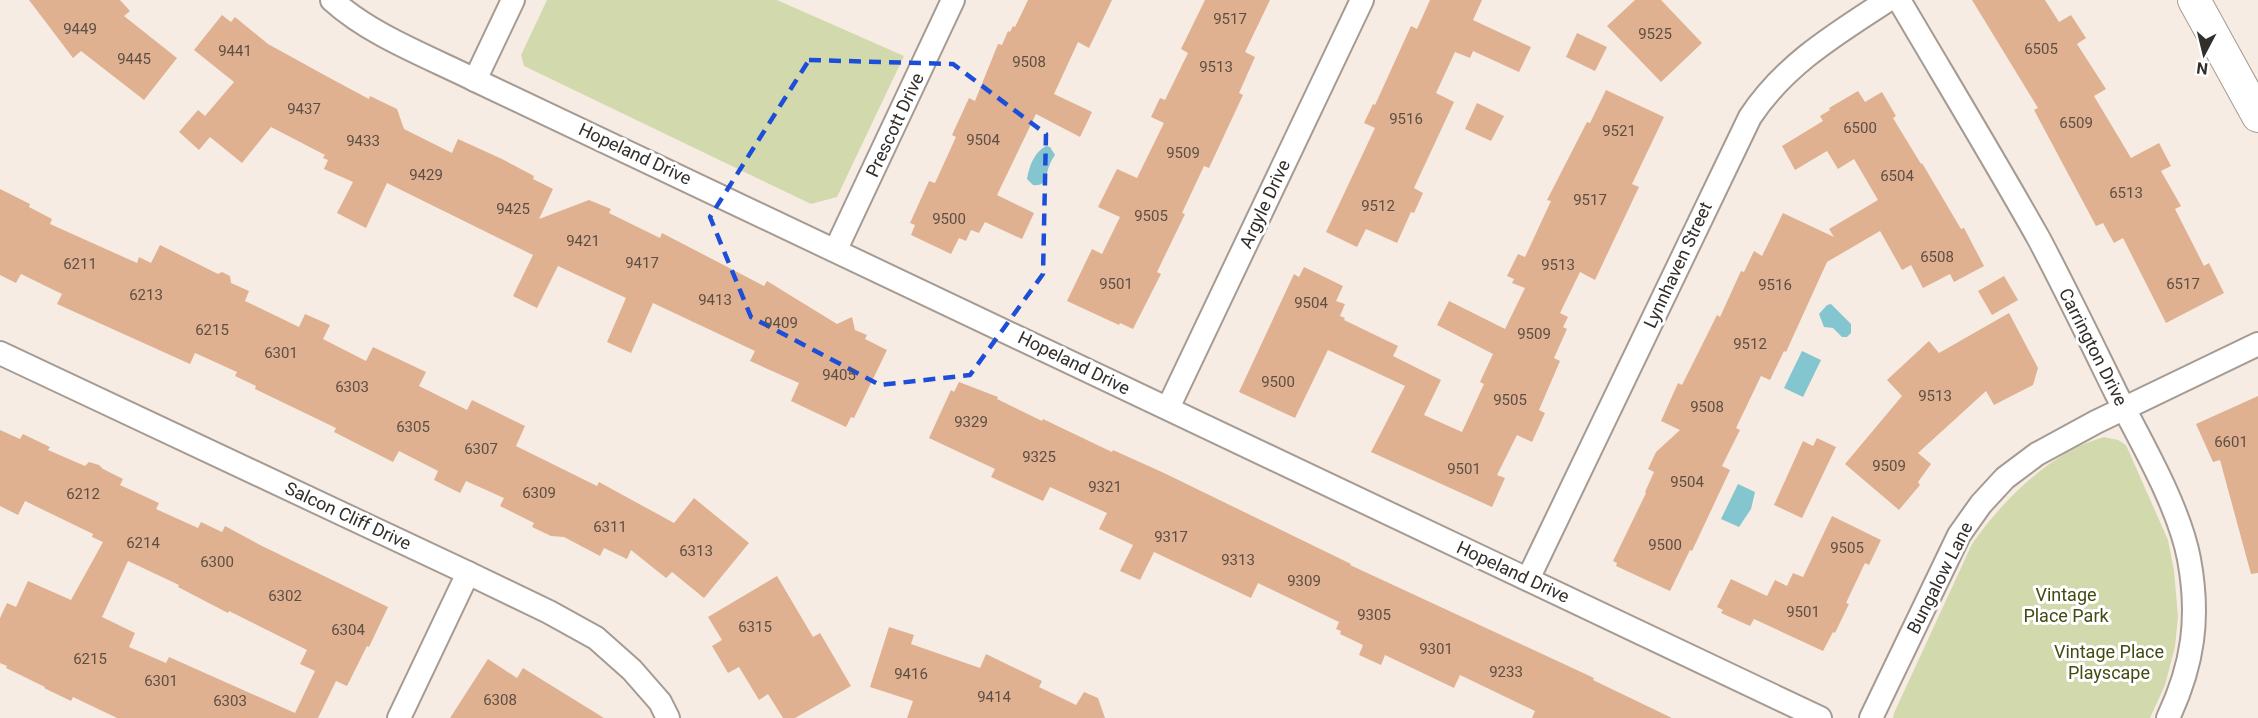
<svg xmlns="http://www.w3.org/2000/svg" width="2258" height="718" font-family="Roboto,sans-serif">
  <rect width="100%" height="100%" fill="#f7ece3"/>
  <g fill="#d2daad">
    <polygon points="547,0 777,0 904,56 837,197 811,204 524,66 521,55"/>
    <path d="M2104,437l14,3 8,5 42,95 6,30 4,47 -3,30 -10,38 -15,33h-257l1,-5 78,-169c30,-43 79,-93 132,-107z"/>
  </g>
  <g fill="#83c6cf">
    <path d="M1046,146l4,1 5,8c-2,3 -4,6 -5,9 -5,10 -2,23 -17,21l-6,-6c2,-12 7,-27 19,-33z"/>
    <polygon points="1831,304 1851,324 1851,333 1847,337 1842,337 1833,328 1824,327 1819,314 1827,305"/>
    <polygon points="1802,351 1821,360 1803,397 1784,388"/>
    <polygon points="1738,484 1755,492 1751,509 1739,527 1721,519"/>
  </g>
  <g fill="#dfb191" fill-rule="evenodd">
    <polygon points="29,0 120,0 130,11 124,16 177,58 144,100 81,51 73,58"/>
    <polygon points="1028,0 1112,0 1089,48 1078,42 1054,94 1092,112 1080,137 1036,114 997,195 1034,213 1022,239 985,222 979,233 971,230 966,241 959,238 951,254 911,235 915,225 910,223 929,181 935,183 956,137 952,135 969,98 975,101 998,44 1002,45 1008,31 1010,32 1013,26 1015,27"/>
    <polygon points="1205,0 1270,0 1245,52 1255,57 1239,93 1243,95 1209,168 1204,166 1182,213 1185,214 1157,272 1161,274 1133,329 1120,323 1119,325 1067,301 1092,249 1102,254 1120,217 1098,207 1117,169 1137,178 1164,123 1151,117 1160,98 1165,100 1188,53 1181,49"/>
    <polygon points="1430,0 1482,0 1473,20 1531,47 1519,72 1473,51 1470,58 1455,52 1436,93 1454,102 1414,188 1423,193 1414,213 1411,212 1397,243 1366,229 1357,247 1326,232 1375,128 1364,123 1373,104 1375,105 1411,26 1417,29"/>
    <polygon points="1635,0 1661,0 1702,43 1661,82 1607,26"/>
    <polygon points="1972,0 2045,0 2059,22 2071,15 2086,38 2077,44 2106,89 2094,96 2131,158 2159,143 2171,166 2161,171 2181,206 2175,209 2204,266 2209,263 2224,293 2166,323 2123,238 2114,243 2103,223 2096,226 2034,110 2038,108"/>
    <polygon points="222,15 231,22 235,17 268,44 328,77 369,99 370,96 397,109 404,129 452,153 458,139 502,159 534,176 533,179 553,189 539,219 589,200 611,209 609,213 660,238 662,233 764,286 767,281 837,324 852,317 855,330 867,335 865,339 887,350 854,418 851,417 846,427 791,401 799,383 750,361 755,351 653,303 631,353 607,342 626,298 558,266 537,308 513,296 533,255 387,183 366,228 337,213 353,182 324,169 328,160 323,158 325,155 271,127 242,163 210,137 199,150 179,132 198,110 205,116 234,82 194,50"/>
    <polygon points="1577,33 1607,47 1595,71 1566,57"/>
    <polygon points="1606,90 1664,117 1632,184 1639,187 1595,280 1580,272 1560,313 1568,317 1563,327 1567,329 1554,358 1560,361 1539,410 1545,413 1532,442 1517,435 1497,475 1505,478 1492,507 1371,452 1405,386 1328,350 1295,418 1239,392 1294,274 1299,277 1304,267 1343,286 1336,301 1345,304 1340,316 1345,318 1344,320 1398,346 1393,356 1441,380 1424,415 1462,432 1484,384 1480,382 1493,354 1437,325 1449,301 1505,329 1525,288 1512,283 1514,279 1507,276 1518,254 1525,257 1551,201 1547,200 1587,122 1590,123"/>
    <polygon points="1858,91 1865,102 1882,92 1896,116 1893,118 1921,164 1922,163 1961,229 1964,228 1984,266 1954,282 1950,274 1923,288 1911,265 1902,270 1880,231 1827,262 1786,352 1784,351 1770,380 1761,376 1736,428 1740,430 1722,466 1730,470 1692,551 1690,550 1670,591 1616,566 1617,563 1613,561 1646,493 1645,492 1654,472 1648,469 1656,452 1680,430 1661,421 1678,383 1682,385 1717,315 1720,317 1741,271 1744,272 1754,251 1762,256 1783,213 1834,237 1829,229 1878,200 1854,159 1838,169 1827,151 1795,170 1782,146 1823,121 1820,116 1830,110 1829,108"/>
    <polygon points="1477,103 1504,116 1491,141 1465,129"/>
    <polygon points="0,189 30,204 29,207 52,219 50,224 137,263 139,257 151,263 160,245 218,274 222,272 230,276 231,283 249,291 245,301 299,327 305,314 330,325 323,339 366,361 373,347 426,372 419,386 467,410 472,400 525,426 516,446 597,486 599,482 674,523 694,498 749,543 704,598 672,572 666,578 631,550 627,559 604,548 600,556 564,537 551,536 532,527 534,523 500,506 504,498 466,481 460,493 434,480 438,471 399,451 393,462 334,432 336,428 255,389 256,386 235,376 237,372 195,353 190,364 57,304 62,294 21,274 16,283 0,275"/>
    <polygon points="2004,276 2018,300 1992,315 1978,291"/>
    <polygon points="2009,313 2038,368 2033,385 1994,405 1986,391 1918,453 1931,464 1918,482 1920,485 1899,510 1845,464 1902,396 1887,380 1929,341 1939,353"/>
    <polygon points="959,382 998,397 997,399 1042,421 1043,419 1112,452 1113,450 1164,473 1351,564 1350,565 1594,678 1593,680 1672,718 1532,718 1535,711 1460,675 1454,688 1385,655 1381,665 1359,655 1363,645 1340,634 1341,631 1336,629 1339,622 1258,583 1251,598 1154,552 1140,580 1120,571 1133,545 1099,529 1107,513 1050,487 1043,501 991,477 995,469 929,438 951,390 954,392"/>
    <polygon points="2258,396 2258,573 2251,574 2220,460 2213,462 2196,424"/>
    <path d="M0,430l20,9 3,-5 27,13 -2,3 37,16 4,-4 10,3 4,4 20,10 -3,6 39,18 -3,6 42,19 3,-6 21,10 3,-6 37,20 126,61 -19,40 -2,-1 -20,40 -11,-5 -18,37h-201l-44,-21 -2,4 -27,-13 1,-1 -39,-19 1,-2 -7,-3v-45l7,-15 9,4 12,-26 43,19 32,-58 -11,-5 1,-3 -68,-33 -7,14 -18,-9zM128,561l51,24 -1,2 50,26 1,-2 78,39 -7,14 15,7 -20,42 -126,-56 -3,6 -37,-16 6,-14 -33,-16z"/>
    <polygon points="1817,438 1836,447 1802,518 1774,505 1803,441 1813,446"/>
    <polygon points="1832,516 1881,540 1869,565 1865,563 1846,603 1849,604 1835,633 1833,632 1823,651 1754,619 1750,626 1721,613 1723,610 1717,607 1731,579 1767,596 1775,580 1787,586 1793,573 1803,577"/>
    <polygon points="777,576 813,637 820,633 851,686 795,718 783,718 768,694 759,700 739,667 728,673 712,646 722,640 708,617"/>
    <polygon points="889,627 914,635 911,644 980,668 986,654 1042,681 1039,687 1076,705 1084,692 1098,698 1105,718 907,718 913,701 870,687"/>
    <polygon points="488,659 517,678 523,668 604,718 450,718"/>
  </g>
  <g fill="none" stroke-linecap="round" stroke-linejoin="round">
    <defs>
      <g id="street">
        <path d="M332,0c40,36 95,56 143,80l1345,638"/>
        <path d="M1899,0c47,80 95,159 140,239 27,51 52,103 77,154 25,49 63,113 73,166 11,59 4,106 -21,159"/>
        <polyline points="475,80 513,0"/>
        <polyline points="836,249 953,0"/>
        <polyline points="0,353 468,573 549,612 596,638 632,670 660,702 668,718"/>
        <polyline points="1168,408 1362,0"/>
        <path d="M1528,579l222,-462c35,-53 86,-83 138,-117"/>
        <polyline points="399,718 468,573"/>
        <polyline points="1871,718 1959,535 1981,504 2005,478 2037,454 2096,422 2258,344"/>
      </g>
      <polyline id="secondary" points="2194,0 2258,116"/>
    </defs>
    <use href="#street" stroke="#a59b92" stroke-width="26"/>
    <use href="#secondary" stroke="#a59b92" stroke-width="34"/>
    <use href="#street" stroke="#fff" stroke-width="22"/>
    <use href="#secondary" stroke="#fff" stroke-width="32"/>
  </g>
  <path fill="none" stroke="#1d4ed8" stroke-width="4.5" stroke-dasharray="12 8" stroke-linejoin="round" d="M809,60l144,4 93,70 -3,140 -73,101 -90,10 -129,-68 -41,-100z"/>
  <g text-anchor="middle" stroke-width="6" stroke-linejoin="round" paint-order="stroke">
    <g font-size="15" fill="#5d4f44">
      <text x="1230" y="24">9517</text>
      <text x="80" y="34">9449</text>
      <text x="1655" y="39">9525</text>
      <text x="2041" y="54">6505</text>
      <text x="235" y="56">9441</text>
      <text x="134" y="64">9445</text>
      <text x="1029" y="67">9508</text>
      <text x="1216" y="72">9513</text>
      <text x="304" y="114">9437</text>
      <text x="1406" y="124">9516</text>
      <text x="2076" y="128">6509</text>
      <text x="1860" y="133">6500</text>
      <text x="1619" y="136">9521</text>
      <text x="983" y="145">9504</text>
      <text x="363" y="146">9433</text>
      <text x="1183" y="158">9509</text>
      <text x="426" y="180">9429</text>
      <text x="1897" y="181">6504</text>
      <text x="2126" y="198">6513</text>
      <text x="1590" y="205">9517</text>
      <text x="1378" y="211">9512</text>
      <text x="513" y="214">9425</text>
      <text x="1151" y="221">9505</text>
      <text x="949" y="224">9500</text>
      <text x="583" y="246">9421</text>
      <text x="1937" y="262">6508</text>
      <text x="642" y="268">9417</text>
      <text x="80" y="269">6211</text>
      <text x="1558" y="270">9513</text>
      <text x="1116" y="289">9501</text>
      <text x="2183" y="289">6517</text>
      <text x="1775" y="290">9516</text>
      <text x="146" y="300">6213</text>
      <text x="715" y="305">9413</text>
      <text x="1311" y="308">9504</text>
      <text x="781" y="328">9409</text>
      <text x="212" y="335">6215</text>
      <text x="1534" y="339">9509</text>
      <text x="1750" y="349">9512</text>
      <text x="281" y="358">6301</text>
      <text x="839" y="380">9405</text>
      <text x="1278" y="387">9500</text>
      <text x="352" y="392">6303</text>
      <text x="1935" y="401">9513</text>
      <text x="1510" y="405">9505</text>
      <text x="1707" y="412">9508</text>
      <text x="971" y="427">9329</text>
      <text x="413" y="432">6305</text>
      <text x="2231" y="447">6601</text>
      <text x="481" y="454">6307</text>
      <text x="1039" y="462">9325</text>
      <text x="1889" y="471">9509</text>
      <text x="1464" y="474">9501</text>
      <text x="1687" y="487">9504</text>
      <text x="1105" y="492">9321</text>
      <text x="539" y="498">6309</text>
      <text x="83" y="499">6212</text>
      <text x="610" y="532">6311</text>
      <text x="1171" y="542">9317</text>
      <text x="143" y="548">6214</text>
      <text x="1665" y="550">9500</text>
      <text x="1847" y="553">9505</text>
      <text x="696" y="556">6313</text>
      <text x="1238" y="565">9313</text>
      <text x="217" y="567">6300</text>
      <text x="1304" y="586">9309</text>
      <text x="285" y="601">6302</text>
      <text x="1803" y="617">9501</text>
      <text x="1374" y="620">9305</text>
      <text x="755" y="632">6315</text>
      <text x="348" y="635">6304</text>
      <text x="1436" y="654">9301</text>
      <text x="90" y="664">6215</text>
      <text x="1506" y="677">9233</text>
      <text x="911" y="679">9416</text>
      <text x="161" y="686">6301</text>
      <text x="994" y="702">9414</text>
      <text x="500" y="705">6308</text>
      <text x="230" y="706">6303</text>
    </g>
    <g font-size="18" fill="#322e2b" stroke="#fff">
      <text transform="translate(895 125) rotate(-65)" y="6">Prescott Drive</text>
      <text transform="translate(635 154) rotate(25)" y="6">Hopeland Drive</text>
      <text transform="translate(1265 204) rotate(-65)" y="6">Argyle Drive</text>
      <text transform="translate(1678 265) rotate(-65)" y="6">Lynnhaven Street</text>
      <text transform="translate(2093 347) rotate(63)" y="6">Carrington Drive</text>
      <text transform="translate(1074 363) rotate(26)" y="6">Hopeland Drive</text>
      <text transform="translate(348 516) rotate(25)" y="6">Salcon Cliff Drive</text>
      <text transform="translate(1513 572) rotate(25)" y="6">Hopeland Drive</text>
      <text transform="translate(1940 578) rotate(-63)" y="6">Bungalow Lane</text>
    </g>
    <g font-size="18" fill="#444b11" stroke="#fff">
      <text x="2066" y="601">Vintage<tspan x="2066" dy="21">Place Park</tspan></text>
      <text x="2109" y="658">Vintage Place<tspan x="2109" dy="21">Playscape</tspan></text>
    </g>
  </g>
  <g transform="translate(2204 54) rotate(187)" stroke="#ffffff" stroke-width="4.5" paint-order="stroke">
  <path d="M0-4.5L10 22L0 15L-10 22Z" fill="#322e2b"/>
  <text y="-9" font-size="16" font-weight="bold" text-anchor="middle" fill="#322e2b">N</text>
  </g>
</svg>
